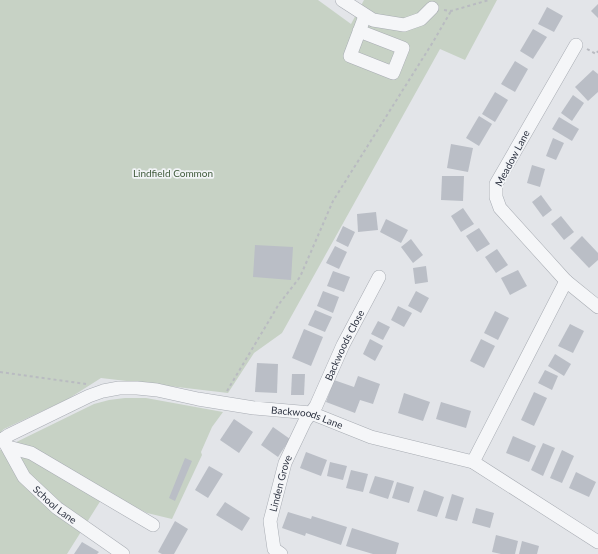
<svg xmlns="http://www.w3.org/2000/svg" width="598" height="554" font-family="Lato,sans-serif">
  <rect width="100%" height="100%" fill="#e3e5e9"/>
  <g fill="#c7d2c5">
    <polygon points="0,0 318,0 351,24 364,0 497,0 465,60 440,49 282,333 254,353 228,393 101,378 68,399 4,429 0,433"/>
    <polygon points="125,398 146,398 223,412 212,427 201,452 202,455 172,519 147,513 106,492 67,554 0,554 0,450 94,404 109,400"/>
  </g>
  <g fill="#babec6">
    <polygon points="598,4 598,18 591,11"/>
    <polygon points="547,7 563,16 554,32 538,24"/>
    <polygon points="533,29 547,37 533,59 520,51"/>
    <polygon points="515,61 528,69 515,92 501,84"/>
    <polygon points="593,70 598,74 598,92 588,101 575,87"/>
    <polygon points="495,92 508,100 495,122 482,114"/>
    <polygon points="573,95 584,103 572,121 561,113"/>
    <polygon points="479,116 492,124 479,146 466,138"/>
    <polygon points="559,117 579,129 572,141 552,129"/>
    <polygon points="553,138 564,143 556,160 546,156"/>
    <polygon points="451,144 473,148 468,172 447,168"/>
    <polygon points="532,165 545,169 540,187 527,183"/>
    <polygon points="442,176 464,176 463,201 441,200"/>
    <polygon points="541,195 552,210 543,217 532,202"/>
    <polygon points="463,208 474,224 461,232 451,216"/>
    <polygon points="376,212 378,230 358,232 357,214"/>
    <polygon points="561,216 574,232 564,240 551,224"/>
    <polygon points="386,219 408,230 401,243 380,232"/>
    <polygon points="343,226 355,232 348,247 336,241"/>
    <polygon points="479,228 490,244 477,252 466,236"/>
    <polygon points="582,236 598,253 598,260 589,268 570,248"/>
    <polygon points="411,239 423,255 413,263 401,247"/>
    <polygon points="255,245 293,247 291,280 253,277"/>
    <polygon points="335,246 347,252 339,269 326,263"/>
    <polygon points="497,249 508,265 496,273 485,257"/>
    <polygon points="426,266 428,282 415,284 413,268"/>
    <polygon points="518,270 527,286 510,295 501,278"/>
    <polygon points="333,271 350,277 344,292 327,286"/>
    <polygon points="323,291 339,297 333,313 317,306"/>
    <polygon points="416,291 429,298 421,313 408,306"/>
    <polygon points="398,306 412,313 404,327 391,320"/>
    <polygon points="315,310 332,317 325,332 308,325"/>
    <polygon points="495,311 509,318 498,340 484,333"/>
    <polygon points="378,321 390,327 383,340 371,334"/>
    <polygon points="570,324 584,331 573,353 558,346"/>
    <polygon points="304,329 323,337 311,366 292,358"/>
    <polygon points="370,339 383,346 375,361 363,354"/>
    <polygon points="481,339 495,346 484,368 470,361"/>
    <polygon points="555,354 571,364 564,376 548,366"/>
    <polygon points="257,363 278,364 277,393 255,392"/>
    <polygon points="545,370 558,376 552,390 538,383"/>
    <polygon points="292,374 305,374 304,395 291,395"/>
    <polygon points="358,376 380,384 373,404 360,400 355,413 326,402 334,380 354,387"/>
    <polygon points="534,392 547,398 534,426 521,420"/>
    <polygon points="404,393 430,402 423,421 398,413"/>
    <polygon points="441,402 471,411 466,428 436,419"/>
    <polygon points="234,419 253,432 239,453 220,440"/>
    <polygon points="273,427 290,439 278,457 261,445"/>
    <polygon points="513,436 536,446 529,462 506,453"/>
    <polygon points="543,443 555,448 543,476 531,470"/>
    <polygon points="562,450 574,456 562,483 550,478"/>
    <polygon points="306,452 327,460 321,476 300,468"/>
    <polygon points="185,458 192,461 175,501 169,498"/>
    <polygon points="330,462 347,466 343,480 327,476"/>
    <polygon points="209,466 223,474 208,498 195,490"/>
    <polygon points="351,470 368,474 363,492 346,488"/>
    <polygon points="576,472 596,482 589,497 569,488"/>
    <polygon points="375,476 394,481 388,499 369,493"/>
    <polygon points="397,482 414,487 409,503 392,498"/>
    <polygon points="424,490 444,497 437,517 417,511"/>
    <polygon points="452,494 464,498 457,521 445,518"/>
    <polygon points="225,502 250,518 242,531 216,515"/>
    <polygon points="476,508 494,513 490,528 472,523"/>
    <polygon points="288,512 311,519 312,516 347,527 341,545 306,533 305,536 282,528"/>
    <polygon points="175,521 188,529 174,554 162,554 158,552"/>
    <polygon points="352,528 399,543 396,554 373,554 346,546"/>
    <polygon points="496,535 518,541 515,554 501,554 492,552"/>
    <polygon points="522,541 539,546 537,554 519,554"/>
    <polygon points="82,542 99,552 97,554 74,554"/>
  </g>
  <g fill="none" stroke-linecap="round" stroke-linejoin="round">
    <defs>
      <g id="minor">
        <polyline points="342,0 373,20 404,25 421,19 432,8"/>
        <polyline points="359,31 403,48 393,73 350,56 365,16"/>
        <polyline points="576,45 496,184 496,197 500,208 566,281 598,307"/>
        <path id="s1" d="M3,439l21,38 33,31 66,46"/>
        <path id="s2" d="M0,441l9,-6 80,-39 14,-5 16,-3h18l20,2 41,9 56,9 57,5 60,24 102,25 125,80"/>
        <polyline points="8,447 31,453 153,525"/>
        <polyline points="473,462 566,281"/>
        <path id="s3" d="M281,554l-7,-5 -4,-28 15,-58 20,-42 11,-15 27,-61 36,-68"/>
      </g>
    </defs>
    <use href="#minor" stroke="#a8acb3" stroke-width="14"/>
    <g stroke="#b9bbc1" stroke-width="2" stroke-dasharray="3 3" stroke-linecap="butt">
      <polyline points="444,10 451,11 489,0"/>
      <polyline points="587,49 596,54 598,51"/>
      <polyline points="0,372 86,384"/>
      <polyline points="227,391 279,304 300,277 333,201 433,42 451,11"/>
    </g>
    <use href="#minor" stroke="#f5f6f8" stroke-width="13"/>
  </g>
  <g text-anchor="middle" stroke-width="3.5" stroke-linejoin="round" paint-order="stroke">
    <g font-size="10" fill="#2c3240" stroke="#f2f4f7">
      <text transform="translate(512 158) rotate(-62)" y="4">Meadow Lane</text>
      <text dy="4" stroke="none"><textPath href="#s3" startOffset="229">Backwoods Close</textPath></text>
      <text dy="4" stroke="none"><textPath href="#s2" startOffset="322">Backwoods Lane</textPath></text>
      <text dy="4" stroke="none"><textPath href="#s3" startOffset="76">Linden Grove</textPath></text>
      <text dy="4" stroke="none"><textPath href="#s1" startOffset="85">School Lane</textPath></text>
    </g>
    <g font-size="10" fill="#3f5a3b" stroke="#f2f4f7">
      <text x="173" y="177">Lindfield Common</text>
    </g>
  </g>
</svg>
